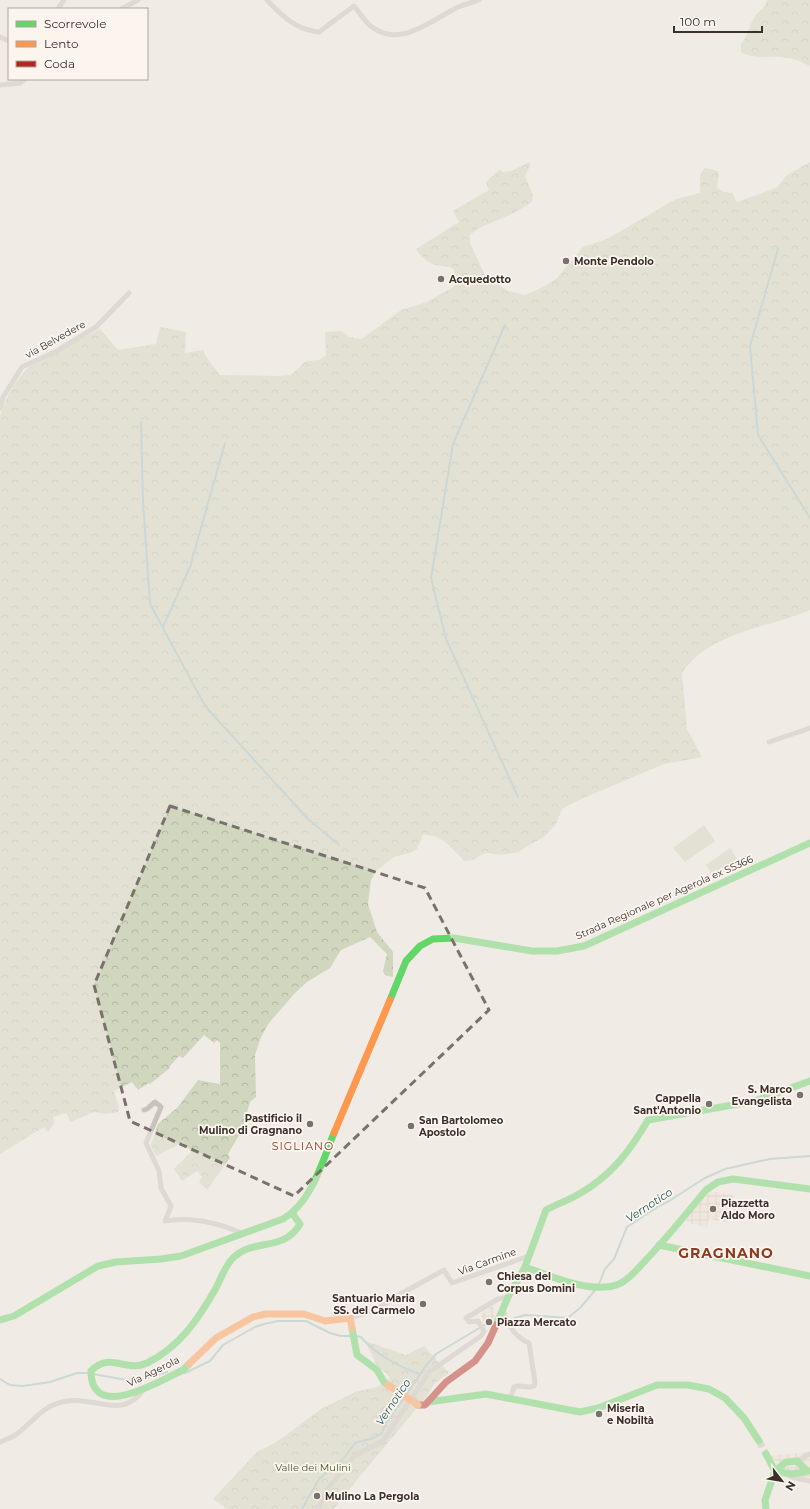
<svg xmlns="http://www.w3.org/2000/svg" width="810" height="1509" font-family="Montserrat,sans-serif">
  <defs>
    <pattern id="forest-crowns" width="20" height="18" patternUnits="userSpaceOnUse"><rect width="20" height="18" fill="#d1d6bf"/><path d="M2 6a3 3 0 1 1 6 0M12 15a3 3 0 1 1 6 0" fill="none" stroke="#b4b8a4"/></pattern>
    <pattern id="plaza-grid" width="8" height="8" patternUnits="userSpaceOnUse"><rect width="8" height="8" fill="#eee3d5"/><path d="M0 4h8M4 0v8" fill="none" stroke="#cdc3b7"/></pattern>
  </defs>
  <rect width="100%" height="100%" fill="#f0ebe5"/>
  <g fill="url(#forest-crowns)">
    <path d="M767,0h43v66c-10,-5 -19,-9 -31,-9 -13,-1 -25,2 -38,-5v-8c7,-8 8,-20 15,-29 4,-5 10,-8 11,-15z"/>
    <path d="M530,162v4l-5,10 8,19 -1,7 -18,11 -35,15 -9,7v8l16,34 22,14 17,4 16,-7 15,-9 27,-32 24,-8 69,-40 24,-6v-17l4,-8 8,1 7,3 -2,16 7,4 8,1 5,9 39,-14 11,-13 23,-13v448c-42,18 -101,22 -128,63l5,56 15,28 -38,7 -85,36 -17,9 -6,15 -11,12 -27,16 -16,3 -16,-2 -14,7 -8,1c-11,-12 -24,-28 -41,-26l-6,14 -7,4 -16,4 -19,15 -4,8 -3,24 9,28 16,20v25l-8,-2 -2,-4 4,-17 -17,-17 -29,13 -11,18 -23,14 -12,11 -26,30 -8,14 -6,18 1,42 -6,5 -8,28 -14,24 2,4 -23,32 -8,-8 3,-5 -5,-6 -15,10 -8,-12 17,-17 -8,-10 -27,14 -5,-11 7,-21 20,-17 20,-27 22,4v-41l-3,-3 -3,3 -10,-8 -21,23 -4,-2 -9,10v2l-20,16 -1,-1 -11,7 -6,-8 -18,9 5,16 -1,5 -12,2 -12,-2 -23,10 -5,-9 -13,4 1,6 -6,9 -4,-5 -44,27v-738c6,-19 15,-37 30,-50l70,-37 18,21 38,-6 4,-17 26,5 -1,21 18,-3 4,8 13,17 58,1 13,-1 15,-14 13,-1 7,-5 -1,-23 17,-1 7,6 13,2 39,-29 26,-8 28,-16c0,-23 -1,-17 -19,-21 -7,-1 -16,-10 -20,-16l43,-27 -6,-11 36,-21 -3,-8 14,-13 2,3 9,-1z"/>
    <polygon points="365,1341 406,1355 424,1346 449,1373 434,1384 427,1396 361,1475 334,1509 227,1509 213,1499 257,1452 278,1441 321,1409 355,1392 377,1387 390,1378 387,1374 377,1366"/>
  </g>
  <g fill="#d1d6bf">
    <polygon points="704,825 715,841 685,862 673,848"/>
    <polygon points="730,848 739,862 715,878 706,865"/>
  </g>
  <g fill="url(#plaza-grid)">
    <polygon points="716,1192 733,1195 729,1223 709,1219 707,1228 686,1222 687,1217 709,1193"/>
    <polygon points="492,1306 496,1313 489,1330 480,1314"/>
    <polygon points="810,1452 810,1479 777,1477 767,1456"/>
  </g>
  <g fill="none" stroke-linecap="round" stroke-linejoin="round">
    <g stroke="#a1c2c1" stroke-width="2">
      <polyline points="778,249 750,346 758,435 810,518"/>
      <polyline points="505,325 453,444 431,578 446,639 518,797"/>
      <polyline points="141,422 143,501 150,604 205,706 308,819 339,845"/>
      <polyline points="163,627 190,567 225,443"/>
      <polyline points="599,1284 605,1269 614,1259 627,1227 659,1206 669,1201 705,1178 725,1169 770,1159 810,1156"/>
      <polyline points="514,1318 526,1315 568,1318 581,1307 596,1289"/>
      <path d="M356,1336l5,1c14,17 38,30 59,37"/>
      <polyline points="185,1373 210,1361 223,1345 255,1327 264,1324 278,1321 306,1321 330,1333 341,1336 352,1336"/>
      <polyline points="93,1374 127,1380 143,1379 167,1372"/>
      <polyline points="0,1379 10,1385 23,1386 50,1382 77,1373 89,1373"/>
      <polyline points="407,1394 425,1367 436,1354 486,1324"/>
      <polyline points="302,1509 319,1479 344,1458 355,1443 374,1438 382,1433 386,1423 404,1398"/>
    </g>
    <polyline stroke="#ccc6c0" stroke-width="7" stroke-dasharray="7 3.5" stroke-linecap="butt" points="759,1441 766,1454"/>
    <g stroke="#c9c3be" stroke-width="5">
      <path d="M267,0c15,16 29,30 52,32l35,-26c6,7 11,16 18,21 28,21 59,-6 84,-19 7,-3 15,-5 23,-8"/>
      <polyline points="58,9 64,0"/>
      <polyline points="121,9 138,0"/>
      <polyline points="0,37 9,41"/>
      <polyline points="0,85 20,83 25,79"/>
      <polyline points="0,408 3,397 22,367 57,351 96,327 129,293"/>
      <polyline points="769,742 810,728"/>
      <path d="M144,1110l3,-1 8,-7 6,5 -15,36 13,28 2,17 10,18 -6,15c27,-5 54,2 79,13"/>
      <path d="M503,1309c4,15 11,28 26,34l6,39 -1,4c-7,3 -13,-2 -20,1l-4,12"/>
      <polyline points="350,1318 375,1310 406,1291 444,1270 452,1283 529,1256"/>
      <path d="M0,1442c4,-2 10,-4 14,-6 20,-14 27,-31 53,-35 28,-5 55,20 77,-12"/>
      <polyline points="797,1461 810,1454"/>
      <polyline points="787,1474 791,1477 810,1481"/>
      <polyline points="318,1509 326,1491 354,1456 383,1441 429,1372 481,1336 484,1331 478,1321 469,1322 466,1318 498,1299 508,1297"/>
    </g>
    <g stroke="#63d668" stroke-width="7">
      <polyline points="390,1000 406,961 420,946 433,939 454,938 532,951 557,951 584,946 810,843"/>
      <polyline points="659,1245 810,1276"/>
      <path d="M525,1267c25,9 68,28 94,17 10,-4 18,-15 25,-22 22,-23 42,-48 62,-72l12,-8 15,-3 77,10"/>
      <path d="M0,1320l14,-4 84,-50 18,-4 45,-3 20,-3 102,-37c29,-17 39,-57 51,-86"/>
      <path d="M496,1325l12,-28 17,-30 21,-57c11,-6 23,-10 33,-16 32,-18 51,-43 69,-74l107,-19 55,-20"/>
      <polyline points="352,1328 357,1355 377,1370 384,1382 388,1385"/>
      <path d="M189,1364l-6,6c-23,11 -92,53 -92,1 19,-20 35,2 56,-8 33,-16 52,-45 69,-75 6,-11 9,-23 18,-31 20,-19 50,-5 66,-33l-8,-11"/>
      <polyline points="428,1402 486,1394 580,1412 598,1408 657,1385 688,1385 709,1389 725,1398 744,1418 759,1441"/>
      <polyline points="766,1454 775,1471 765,1500 766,1509"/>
      <polyline points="807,1471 797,1461 786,1462 775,1471 792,1474 810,1471"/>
    </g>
    <g stroke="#ff974d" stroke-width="7">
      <polyline points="334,1133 390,1000"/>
      <polyline points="189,1364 216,1338 253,1317 266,1314 304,1314 325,1321 350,1318 352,1328"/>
    </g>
    <polyline stroke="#b3261e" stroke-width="7" points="418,1405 425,1405 446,1382 475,1361 488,1343 496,1325"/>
    <polyline stroke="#ff974d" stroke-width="7" points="388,1385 418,1405"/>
  </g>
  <path d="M0 0H810V1509H0ZM170,806l255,82 64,122 -195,186 -164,-75 -36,-136z" fill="#f0ebe5" fill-opacity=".55" fill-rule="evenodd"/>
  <path fill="none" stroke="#7a716c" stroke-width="3" stroke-dasharray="8 5" stroke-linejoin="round" d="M170,806l255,82 64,122 -195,186 -164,-75 -36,-136z"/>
  <g fill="#7a716c" stroke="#fbf5ee" stroke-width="1.5">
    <circle cx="566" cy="261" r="4"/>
    <circle cx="441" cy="279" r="4"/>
    <circle cx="800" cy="1095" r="4"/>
    <circle cx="709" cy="1104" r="4"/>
    <circle cx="310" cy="1124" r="4"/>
    <circle cx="411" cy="1126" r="4"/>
    <circle cx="713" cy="1209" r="4"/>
    <circle cx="489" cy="1282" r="4"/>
    <circle cx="423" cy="1304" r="4"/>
    <circle cx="489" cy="1322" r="4"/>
    <circle cx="599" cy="1414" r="4"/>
    <circle cx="317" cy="1496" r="4"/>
  </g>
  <g text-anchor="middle" stroke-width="3.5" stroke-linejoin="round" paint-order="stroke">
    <g font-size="10" font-weight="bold" fill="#3b302b" stroke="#fbf5ee" text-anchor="start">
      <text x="574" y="265">Monte Pendolo</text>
      <text x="449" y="283">Acquedotto</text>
      <text x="792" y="1093" text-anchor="end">S. Marco<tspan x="792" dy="12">Evangelista</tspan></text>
      <text x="701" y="1102" text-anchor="end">Cappella<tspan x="701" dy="12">Sant'Antonio</tspan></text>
      <text x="302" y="1122" text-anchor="end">Pastificio il<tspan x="302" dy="12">Mulino di Gragnano</tspan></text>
      <text x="419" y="1124">San Bartolomeo<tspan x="419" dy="12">Apostolo</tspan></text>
      <text x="721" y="1207">Piazzetta<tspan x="721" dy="12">Aldo Moro</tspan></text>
      <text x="497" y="1280">Chiesa del<tspan x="497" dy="12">Corpus Domini</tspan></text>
      <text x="415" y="1302" text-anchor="end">Santuario Maria<tspan x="415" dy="12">SS. del Carmelo</tspan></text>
      <text x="497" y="1326">Piazza Mercato</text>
      <text x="607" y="1412">Miseria<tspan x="607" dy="12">e Nobiltà</tspan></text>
      <text x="325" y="1500">Mulino La Pergola</text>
    </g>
    <g font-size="10" fill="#3b302b" stroke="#fbf5ee">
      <text transform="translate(55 339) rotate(-29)" y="4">via Belvedere</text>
      <text transform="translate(664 897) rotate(-24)" y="4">Strada Regionale per Agerola ex SS366</text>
      <text transform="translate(487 1261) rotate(-20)" y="4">Via Carmine</text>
      <text transform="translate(153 1371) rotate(-26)" y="4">Via Agerola</text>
    </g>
    <g font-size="10" fill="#4a5a2e" stroke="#fbf5ee">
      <text x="313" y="1471">Valle dei Mulini</text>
    </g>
    <g font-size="11" letter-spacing="1" fill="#8c3b22" stroke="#fbf5ee">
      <text x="303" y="1150">SIGLIANO</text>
    </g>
    <g font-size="11" font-style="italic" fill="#1f5a5e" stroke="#fbf5ee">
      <text transform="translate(649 1205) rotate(-33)" y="4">Vernotico</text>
      <text transform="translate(393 1402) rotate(-56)" y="4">Vernotico</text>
    </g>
    <g font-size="14" font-weight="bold" letter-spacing="1" fill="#8c3b22" stroke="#fbf5ee">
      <text x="726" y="1258">GRAGNANO</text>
    </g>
  </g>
  <rect x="8" y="8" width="140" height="72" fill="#fbf5ee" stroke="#aea6a0"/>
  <rect x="16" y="21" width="20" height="6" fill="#63d668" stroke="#aea6a0"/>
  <text x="44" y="28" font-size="12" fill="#3b302b">Scorrevole</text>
  <rect x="16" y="41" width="20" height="6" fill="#ff974d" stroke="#aea6a0"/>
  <text x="44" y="48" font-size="12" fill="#3b302b">Lento</text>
  <rect x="16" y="61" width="20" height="6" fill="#b3261e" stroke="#aea6a0"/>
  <text x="44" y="68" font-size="12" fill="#3b302b">Coda</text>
  <g transform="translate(782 1481) rotate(121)" stroke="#fbf5ee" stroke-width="3" paint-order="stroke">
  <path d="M0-3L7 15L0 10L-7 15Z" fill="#3b302b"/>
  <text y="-6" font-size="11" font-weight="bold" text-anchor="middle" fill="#3b302b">N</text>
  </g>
  <path d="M674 26v6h88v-6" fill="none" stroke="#3b302b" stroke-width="2"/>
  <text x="680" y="26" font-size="12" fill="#3b302b" stroke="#fbf5ee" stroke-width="3" paint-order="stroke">100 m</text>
</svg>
